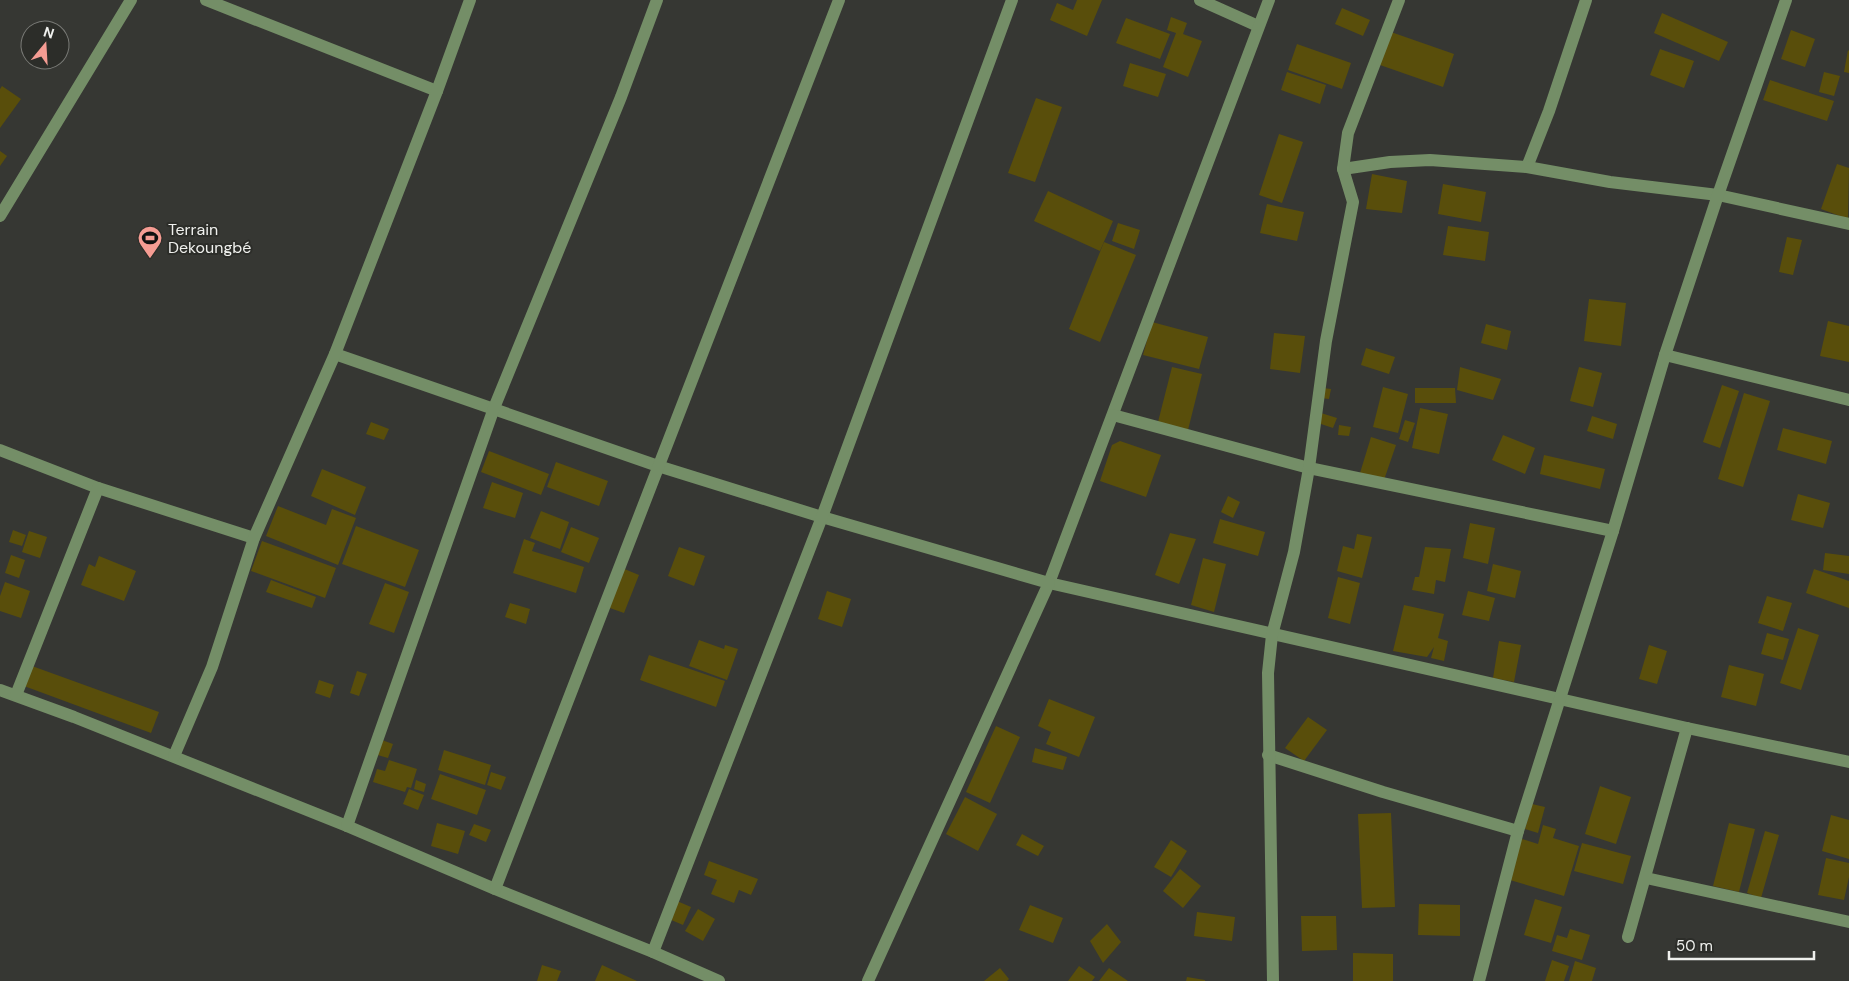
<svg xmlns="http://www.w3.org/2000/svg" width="1849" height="981" font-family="'DM Sans',sans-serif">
  <rect width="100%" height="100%" fill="#363733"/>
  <g fill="#594e0b">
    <polygon points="1077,0 1102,0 1087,36 1050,20 1057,3 1073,10"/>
    <polygon points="1342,8 1370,20 1363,36 1335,24"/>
    <polygon points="1662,13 1728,42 1719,61 1654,33"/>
    <polygon points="1171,17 1187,23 1183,34 1202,41 1188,77 1163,67 1176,33 1167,30"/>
    <polygon points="1126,18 1170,34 1160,59 1116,43"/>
    <polygon points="1791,30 1815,39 1805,67 1781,59"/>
    <polygon points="1391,32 1454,54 1443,87 1380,65"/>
    <polygon points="1297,44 1351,63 1342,89 1288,70"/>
    <polygon points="1660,49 1694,61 1684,88 1650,75"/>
    <polygon points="1848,50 1849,51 1849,73 1844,72"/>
    <polygon points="1130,63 1166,74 1158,97 1123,86"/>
    <polygon points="1287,72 1326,85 1320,104 1281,90"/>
    <polygon points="1824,72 1840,76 1834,96 1819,92"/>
    <polygon points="1770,80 1834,101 1827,121 1763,100"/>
    <polygon points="2,86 21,99 0,128 0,89"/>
    <polygon points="1036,98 1062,107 1035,182 1008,173"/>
    <polygon points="1279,134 1303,142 1282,203 1259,195"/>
    <polygon points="0,151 7,156 0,166"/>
    <polygon points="1837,164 1849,168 1848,219 1821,209"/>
    <polygon points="1372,174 1407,181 1402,213 1366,209"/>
    <polygon points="1443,184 1486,192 1481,222 1438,214"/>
    <polygon points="1048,191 1113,221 1100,251 1034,221"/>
    <polygon points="1267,204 1304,212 1297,241 1260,233"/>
    <polygon points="1118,223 1140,230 1134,249 1112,241"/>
    <polygon points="1448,226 1489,232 1485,261 1443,255"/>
    <polygon points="1787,237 1802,240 1793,275 1779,272"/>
    <polygon points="1104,242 1136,255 1100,342 1069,329"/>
    <polygon points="1589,299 1626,303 1621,346 1584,341"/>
    <polygon points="1828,321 1849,326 1849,362 1820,356"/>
    <polygon points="1152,322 1208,337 1199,369 1143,355"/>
    <polygon points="1486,324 1511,331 1507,350 1481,343"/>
    <polygon points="1274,333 1305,336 1300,373 1270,369"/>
    <polygon points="1366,348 1395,357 1389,374 1361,365"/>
    <polygon points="1172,367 1202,374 1188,430 1158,422"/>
    <polygon points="1460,367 1501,379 1493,400 1457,390"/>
    <polygon points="1579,367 1602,373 1593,407 1570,401"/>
    <polygon points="1722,385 1739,391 1720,448 1703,442"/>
    <polygon points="1383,387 1408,394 1398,433 1373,427"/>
    <polygon points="1323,388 1331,389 1329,399 1321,398"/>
    <polygon points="1415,388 1455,388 1456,403 1415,403"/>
    <polygon points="1744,393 1770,401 1743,487 1718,479"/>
    <polygon points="1420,408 1448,414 1439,454 1412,448"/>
    <polygon points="1321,413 1337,418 1333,428 1318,423"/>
    <polygon points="1592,416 1617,424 1613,439 1587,431"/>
    <polygon points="1405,420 1415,423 1408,442 1399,439"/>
    <polygon points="371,422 389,429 384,440 366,434"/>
    <polygon points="1339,425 1351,427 1349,436 1338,435"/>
    <polygon points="1783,428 1832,441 1826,464 1777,450"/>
    <polygon points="1503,435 1535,448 1525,474 1492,460"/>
    <polygon points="1371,437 1396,445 1384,480 1360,473"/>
    <polygon points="1120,441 1161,455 1146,497 1100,481 1112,445"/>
    <polygon points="489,451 549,474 541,495 481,472"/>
    <polygon points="1544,455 1605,469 1600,489 1540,474"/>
    <polygon points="556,462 608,481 599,506 547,487"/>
    <polygon points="322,469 366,487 355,515 311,496"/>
    <polygon points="492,482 523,493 515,518 483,508"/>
    <polygon points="1798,494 1830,503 1823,528 1791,520"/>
    <polygon points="1228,496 1240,502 1233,518 1221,512"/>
    <polygon points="278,506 326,525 332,509 356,518 338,565 266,536"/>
    <polygon points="541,511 569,522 560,549 530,538"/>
    <polygon points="1220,519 1265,532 1258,556 1213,543"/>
    <polygon points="1470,523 1495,528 1488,564 1463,558"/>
    <polygon points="356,526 419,550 405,587 342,564"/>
    <polygon points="571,527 599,538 589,563 561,552"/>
    <polygon points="13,530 26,535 22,546 9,542"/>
    <polygon points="29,531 47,537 40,558 22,552"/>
    <polygon points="1170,533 1196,539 1179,584 1155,575"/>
    <polygon points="1357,534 1372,537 1362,578 1337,571 1343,546 1354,549"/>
    <polygon points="524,539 535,543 532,551 584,567 576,593 513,573"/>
    <polygon points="262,541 336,568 325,598 251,571"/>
    <polygon points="679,547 705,556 694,586 668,576"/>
    <polygon points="1425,547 1451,549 1445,582 1436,580 1434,594 1412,590 1415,577 1419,577"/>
    <polygon points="1825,553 1849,556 1849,574 1823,570"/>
    <polygon points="11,555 25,560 19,578 5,573"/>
    <polygon points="99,556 136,571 124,601 81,585 89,564 95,567"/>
    <polygon points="1203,558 1226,564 1214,612 1191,605"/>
    <polygon points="1493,564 1521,571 1515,598 1487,591"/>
    <polygon points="622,568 639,575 624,613 607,607"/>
    <polygon points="1814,569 1849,581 1849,608 1806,593"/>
    <polygon points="1338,577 1360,583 1350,624 1328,618"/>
    <polygon points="271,580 316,597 312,608 266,592"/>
    <polygon points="5,582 30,591 21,618 0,611 0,596"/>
    <polygon points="385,583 409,592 394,633 369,624"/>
    <polygon points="827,591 851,599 842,627 818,619"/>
    <polygon points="1468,591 1495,598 1489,621 1462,615"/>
    <polygon points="1767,596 1792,603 1783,631 1758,623"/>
    <polygon points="510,603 530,609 526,624 505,617"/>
    <polygon points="1404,605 1444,614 1438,638 1448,641 1444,661 1431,658 1434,647 1427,657 1393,651"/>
    <polygon points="1798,628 1819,635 1801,690 1780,683"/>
    <polygon points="1767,633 1789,639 1783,660 1761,654"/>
    <polygon points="699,640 724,649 725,645 738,649 727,680 689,666"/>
    <polygon points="1499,641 1521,645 1514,682 1493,678"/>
    <polygon points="1649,645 1667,651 1657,684 1639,679"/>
    <polygon points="649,655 725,681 716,707 640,680"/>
    <polygon points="1729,665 1764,674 1756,706 1721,697"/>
    <polygon points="32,666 159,712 151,733 24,686"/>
    <polygon points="357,671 367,674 359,696 350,693"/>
    <polygon points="319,680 334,685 330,698 315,693"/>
    <polygon points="1049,699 1095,717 1079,757 1046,744 1051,732 1038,726"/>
    <polygon points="1308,717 1327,730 1304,761 1285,748"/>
    <polygon points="996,726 1020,737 990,803 966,792"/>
    <polygon points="379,739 393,744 388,758 374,754"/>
    <polygon points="1035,748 1067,757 1063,770 1032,762"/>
    <polygon points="444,750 491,765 485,785 438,770"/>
    <polygon points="389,760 417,769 411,788 407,787 405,792 373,782 377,769 385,771"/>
    <polygon points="491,772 506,777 501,790 487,785"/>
    <polygon points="440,774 486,790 477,815 431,799"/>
    <polygon points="416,780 426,784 424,792 414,789"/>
    <polygon points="1600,786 1631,797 1616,844 1585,834"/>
    <polygon points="409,789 424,795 418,810 403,804"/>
    <polygon points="965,797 997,814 978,851 946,834"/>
    <polygon points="1532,804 1545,807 1538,833 1525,829"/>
    <polygon points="1391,813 1395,907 1362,908 1358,814"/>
    <polygon points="1831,815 1849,820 1849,859 1822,851"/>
    <polygon points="437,823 465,831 458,854 431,846"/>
    <polygon points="1729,823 1755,829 1739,892 1713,886"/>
    <polygon points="474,824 491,830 486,842 469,835"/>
    <polygon points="1543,825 1556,829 1553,838 1579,846 1564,896 1510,880 1519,838 1538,844"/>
    <polygon points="1765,831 1779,835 1761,898 1747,893"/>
    <polygon points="1022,834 1044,846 1038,856 1016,845"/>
    <polygon points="1171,840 1187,851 1171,877 1154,867"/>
    <polygon points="1582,843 1631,856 1623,884 1574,871"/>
    <polygon points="1826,858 1849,863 1849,877 1844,900 1818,895"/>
    <polygon points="709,861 758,879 751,895 739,890 734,903 711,894 717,880 704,875"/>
    <polygon points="1180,869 1201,886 1183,908 1163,891"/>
    <polygon points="1535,899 1562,907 1551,943 1524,935"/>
    <polygon points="677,901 691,907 683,925 669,919"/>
    <polygon points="1419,904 1460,905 1460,936 1418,935"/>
    <polygon points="1030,905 1063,918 1053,943 1019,930"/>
    <polygon points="698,909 715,919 703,941 685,931"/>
    <polygon points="1197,912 1235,917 1232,941 1194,936"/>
    <polygon points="1301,916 1336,916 1337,950 1302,951"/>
    <polygon points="1107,924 1121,942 1103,963 1090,941"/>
    <polygon points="1570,929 1590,935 1582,960 1552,951 1557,935 1567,938"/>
    <polygon points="1353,953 1393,954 1393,981 1353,981"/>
    <polygon points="1552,960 1569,966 1564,981 1545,981"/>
    <polygon points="1575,961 1596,968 1592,981 1569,981"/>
    <polygon points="542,965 561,971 557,981 537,981"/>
    <polygon points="602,965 637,981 595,981"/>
    <polygon points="1079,966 1095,977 1092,981 1068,981"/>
    <polygon points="1000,968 1009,979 1007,981 984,981"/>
    <polygon points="1109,968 1128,981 1099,981"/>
    <polygon points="1187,977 1205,980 1205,981 1186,981"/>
  </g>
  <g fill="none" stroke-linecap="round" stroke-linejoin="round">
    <g stroke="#748e67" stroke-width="12">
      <polyline points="206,0 437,91"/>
      <polyline points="1200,0 1258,26"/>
      <polyline points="1269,0 1049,583 1687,728 1849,762"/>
      <polyline points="1527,167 1549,111 1586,0"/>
      <polyline points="1343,169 1390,162 1430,160 1527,167 1610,182 1718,195 1849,224"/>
      <polyline points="0,216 131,0"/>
      <polyline points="335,354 658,466 822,517 1049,583 868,981"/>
      <polyline points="1665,355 1849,400"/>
      <polyline points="1113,415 1309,468 1613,531"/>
      <polyline points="0,450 98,488 254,538"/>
      <polyline points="0,690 74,717 347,826 495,889 653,952 719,981"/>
      <polyline points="16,695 98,488"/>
      <polyline points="1268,755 1383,792 1518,831"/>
      <polyline points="174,756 212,667 254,538 335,354 437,91 470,0"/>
      <polyline points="347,826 494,408 621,97 657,0"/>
      <polyline points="1646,878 1849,922"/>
      <polyline points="495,889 839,0"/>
      <polyline points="1628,937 1687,728"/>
      <polyline points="653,952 822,517 1012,0"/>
      <polyline points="1273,981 1268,673 1272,635 1294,552 1309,468 1326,341 1353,202 1343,169 1348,133 1399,0"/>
      <polyline points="1479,981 1518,831 1613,531 1665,355 1718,195 1786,0"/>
    </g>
  </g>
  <defs>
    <symbol id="stadium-pin" viewBox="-11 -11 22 30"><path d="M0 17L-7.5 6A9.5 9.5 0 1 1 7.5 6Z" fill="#f59c93" stroke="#2c2d29"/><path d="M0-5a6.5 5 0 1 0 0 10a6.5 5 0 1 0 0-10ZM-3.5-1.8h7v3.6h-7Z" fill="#111"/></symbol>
  </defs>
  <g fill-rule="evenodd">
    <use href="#stadium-pin" x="136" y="224" width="28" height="38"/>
  </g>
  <g text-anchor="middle" stroke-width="4" stroke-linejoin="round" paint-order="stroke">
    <g font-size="16" fill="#eff0ed" stroke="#2c2d29" text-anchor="start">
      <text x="168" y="235">Terrain<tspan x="168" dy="18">Dekoungbé</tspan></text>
    </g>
  </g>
  <g transform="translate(45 45) rotate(18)"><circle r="24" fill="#2c2d29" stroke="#7a7b77"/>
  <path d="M0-4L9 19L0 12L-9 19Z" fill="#f59c93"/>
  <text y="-8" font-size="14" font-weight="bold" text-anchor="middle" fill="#eff0ed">N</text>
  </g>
  <path d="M1669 951v8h145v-8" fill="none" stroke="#eff0ed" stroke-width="2.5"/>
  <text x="1676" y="951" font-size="15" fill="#eff0ed" stroke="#2c2d29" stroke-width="4" paint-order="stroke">50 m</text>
</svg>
